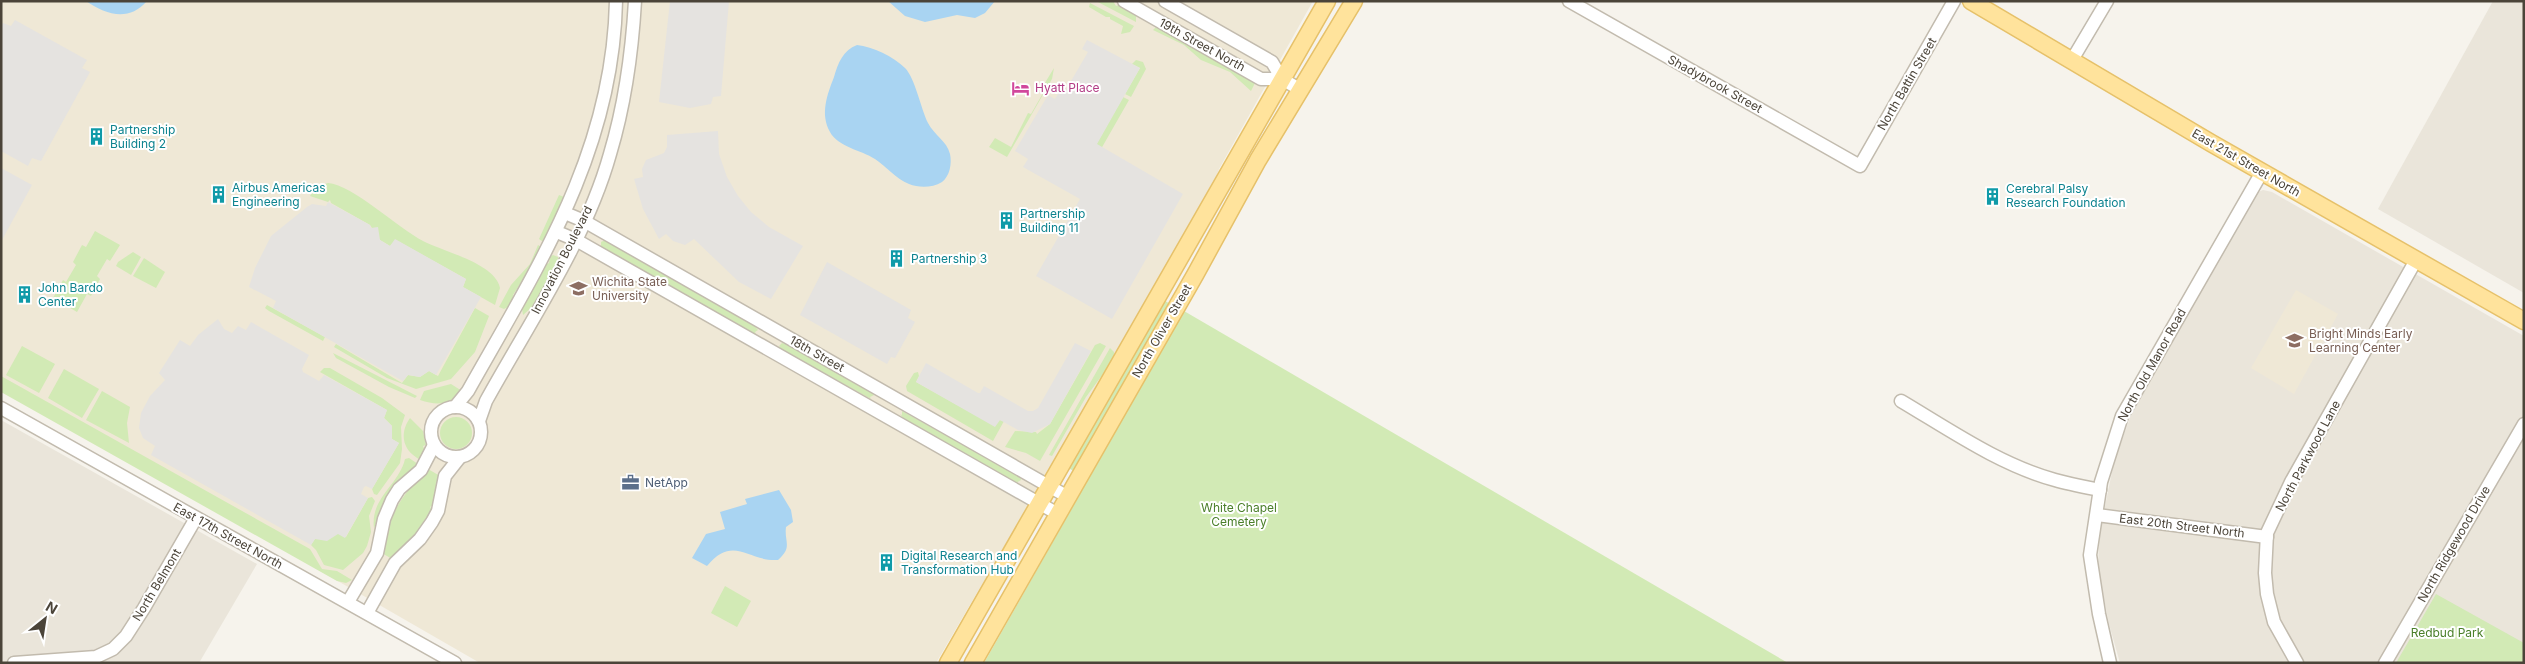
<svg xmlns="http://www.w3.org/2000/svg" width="2525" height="664" font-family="Inter,sans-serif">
  <rect width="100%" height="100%" fill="#f6f3ec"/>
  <g fill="#eae5da">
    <polygon points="2493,1 2524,1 2524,293 2378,209"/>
    <polygon points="2263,190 2272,192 2524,336 2524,663 2120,663 2109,624 2098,569 2099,536 2114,462 2131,415 2256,193"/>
    <polygon points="1,420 257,564 199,663 1,663"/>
  </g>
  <g fill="#efe8d6">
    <polygon points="1,1 1313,1 1219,169 1210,194 936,663 480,663 1,387"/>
    <polygon points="2296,290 2338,314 2294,394 2251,368"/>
  </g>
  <g fill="#d2eab5">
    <polygon points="1096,1 1113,1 1116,6 1119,5 1136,14 1136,22"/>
    <polygon points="1090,3 1134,26 1130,32 1121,34 1123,26 1110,19 1110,17 1106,17 1089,7"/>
    <polygon points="1156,27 1255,83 1251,91 1230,72 1201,60 1184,45 1153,30"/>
    <polygon points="1136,60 1143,62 1146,69 1131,97 1125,94 1140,68 1132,64"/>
    <polygon points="1054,68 1052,79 1007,157 989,147 995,138 1011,147 1028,113 1031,114 1043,93 1040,91"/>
    <polygon points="1123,97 1129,100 1101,149 1090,139 1097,143"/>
    <path d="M328,183c25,2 70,45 95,58 21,11 72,22 77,47l-5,17 -32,-18 3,-8 -70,-39 -6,6 -10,-6 -10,-15 -39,-22 -1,-3 -2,2 -18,-6 6,-9z"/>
    <polygon points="559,195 567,198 545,243 539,239"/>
    <polygon points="95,231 120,245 110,261 107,259 97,276 100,279 91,296 87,294 77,312 53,298 63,280 66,282 76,265 73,262 82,245 86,247"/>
    <polygon points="605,240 751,322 758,330 755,332 756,334 751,333 601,248 601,242"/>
    <polygon points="538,245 543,248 513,295 515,298 510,306 504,309 499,307 511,285 530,264"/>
    <polygon points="133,252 141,257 131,275 116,266 118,262"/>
    <polygon points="553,255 558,257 558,263 532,307 523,315 522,309 545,265 549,263 550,257"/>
    <polygon points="144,258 165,272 156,288 133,276"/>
    <polygon points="1164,300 1170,304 1074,471 1068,468"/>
    <polygon points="267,305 325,337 323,341 269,311 265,308"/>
    <polygon points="475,308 489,316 475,352 451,379 416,389 387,378 334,347 336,344 402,383 408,375 420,377 429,371 438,376"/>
    <polygon points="1184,311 1788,663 984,663"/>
    <polygon points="782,343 790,345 871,391 874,395 870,397 871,399 782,350 779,346"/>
    <polygon points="1100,343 1106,346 1040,461 1026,453 1005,447 1015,431 1036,432 1037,434 1050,424 1095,345"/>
    <polygon points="22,346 55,364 39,393 6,375"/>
    <polygon points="1110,348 1114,352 1114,359 1086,397 1052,456 1049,455"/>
    <polygon points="333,353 417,396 415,398 389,387 336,358"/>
    <polygon points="324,368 330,368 382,398 405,415 401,427 402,449 400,463 377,495 374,494 372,489 399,443 392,439 392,426 384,418 387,410 320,372"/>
    <polygon points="64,369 99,389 82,418 48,398"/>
    <polygon points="918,372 919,376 916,382 995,426 999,420 1004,421 993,441 907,391 906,386 914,373"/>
    <polygon points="1,376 310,549 322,569 337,571 352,580 346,583 337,581 1,392"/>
    <path d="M451,384l11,7c-13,14 -24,15 -42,9l4,-9z"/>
    <polygon points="102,391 130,407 127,423 129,443 86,420"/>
    <polygon points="902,411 1020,476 1021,480 1016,483 904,419 900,414 902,415"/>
    <circle cx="456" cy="433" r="16"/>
    <path d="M410,418l13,13 3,14 -3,1 2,5 -4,9c-17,-8 -23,-25 -11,-42z"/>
    <path d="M409,458l9,6 -30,30 -14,34c-4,-30 25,-43 31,-69z"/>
    <path d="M428,469l12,7 -7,29 -3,2 2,2 -16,26 -24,24 -10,-6c10,-42 15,-53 46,-84z"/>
    <polygon points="372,497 375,501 369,516 371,532 367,546 363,553 343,570 324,565 316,550 311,545 315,539 338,533 346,537 368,498"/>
    <polygon points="725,586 751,601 737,627 711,613"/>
    <polygon points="2436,594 2524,643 2524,663 2396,663"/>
  </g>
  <g fill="#e5e3e0">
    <polygon points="670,1 729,1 721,96 713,97 711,104 690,108 659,102"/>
    <polygon points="15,20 87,60 82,68 90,72 41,161 32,158 28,166 1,151 1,25 3,23 11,26"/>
    <polygon points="1087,40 1140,68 1097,144 1183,194 1112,319 1036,276 1080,199 1023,167 1028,159 1015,151 1048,95 1055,99 1060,91 1064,93 1088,52 1082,49"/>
    <polygon points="718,131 719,154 727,177 738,196 751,212 769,227 803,246 771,299 739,282 694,239 685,245 673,241 666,234 659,239 643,209 634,179 643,177 642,169 646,160 664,153 667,147 667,135"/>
    <polygon points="1,168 32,185 2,240 1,240"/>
    <polygon points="328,202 370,225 371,228 378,227 380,240 390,246 395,239 466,279 463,287 481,297 436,375 429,371 420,377 408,375 403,381 401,380 273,308 276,301 249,287 255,268 271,236 307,207 312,204 326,206"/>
    <polygon points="827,262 911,310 908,318 915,322 895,358 891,357 887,364 800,315"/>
    <polygon points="218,319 224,329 232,333 238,326 246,330 251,322 309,355 302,369 303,372 319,381 324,375 387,410 384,418 392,426 392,439 399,443 372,489 366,486 364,487 361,494 368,498 345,538 338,534 327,541 315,539 311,545 151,455 155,446 143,438 139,428 141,413 150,396 165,380 159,373 180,340 190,346 198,335"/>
    <polygon points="1075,343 1091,351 1050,424 1032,433 1018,430 1000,420 995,427 916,382 926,363 978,393 980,393 984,386 1028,411 1033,411 1038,408"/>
  </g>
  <g fill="#a9d4f2">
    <path d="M86,1h61c-18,21 -41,14 -61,0z"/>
    <polygon points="888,1 995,1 985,13 975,18 957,15 925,22 905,16"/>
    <path d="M857,45c16,2 36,11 48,23 10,10 16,41 23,55 6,12 19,18 22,31 2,9 0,22 -8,28 -10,6 -23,6 -33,2 -13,-5 -23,-18 -34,-25 -14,-9 -37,-12 -45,-27 -10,-18 -3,-37 4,-55 4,-14 9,-27 23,-32z"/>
    <path d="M779,490l12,20 2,12 -7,5c-2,15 7,20 -8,33 -30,2 -44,-26 -71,6l-15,-8 14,-24 19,-5 -5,-17 27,-8 -2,-5z"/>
  </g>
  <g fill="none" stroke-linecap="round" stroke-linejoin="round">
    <defs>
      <g id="minor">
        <polyline points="1124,1 1261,79 1282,79"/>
        <polyline points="1165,1 1272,62 1282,79 1301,90"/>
        <polyline points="1569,1 1860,166 1954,1"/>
        <polyline points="2072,60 2107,1"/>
        <polyline points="565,213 584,221 1068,497"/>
        <polyline points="557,232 576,240 1058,514"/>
        <path d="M1901,401c49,29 99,64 154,79 14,4 30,7 45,10"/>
        <circle cx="456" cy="432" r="25"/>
        <path d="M455,407l13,-16c71,-126 145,-240 148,-390"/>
        <polyline points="1,408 455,663"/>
        <path d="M479,421l7,-20c43,-78 100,-161 124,-247 15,-50 22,-101 25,-153"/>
        <polyline points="2097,515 2267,537"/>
        <polyline points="348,602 377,553 384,519 392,500 399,489 421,470 434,445"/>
        <polyline points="367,613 395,563 420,539 432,522 438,511 445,476 460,457"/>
        <polyline points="14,663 96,657 113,649 126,636 144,608 196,518"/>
        <polyline points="2110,663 2099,614 2090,555 2101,482 2122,416 2262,172"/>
        <polyline points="2297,663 2274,622 2267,594 2265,573 2267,533 2291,482 2416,260"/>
        <polyline points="2385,663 2524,424"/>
      </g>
      <g id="major">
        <polyline points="1971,1 2211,143 2524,321"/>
        <polyline points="948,663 1327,1"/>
        <polyline points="973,663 1195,275 1258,160 1354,1"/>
      </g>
    </defs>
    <use href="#minor" stroke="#c2bbae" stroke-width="15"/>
    <use href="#major" stroke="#e6c16a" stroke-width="19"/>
    <use href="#minor" stroke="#fff" stroke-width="12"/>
    <use href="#major" stroke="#ffe39c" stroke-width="16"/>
  </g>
  <defs>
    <symbol id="hotel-bare" viewBox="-9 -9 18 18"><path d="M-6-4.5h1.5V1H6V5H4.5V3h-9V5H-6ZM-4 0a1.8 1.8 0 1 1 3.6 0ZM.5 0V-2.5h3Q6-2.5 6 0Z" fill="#d1479c" stroke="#fff" stroke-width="2.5" paint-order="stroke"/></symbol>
    <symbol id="building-bare" viewBox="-9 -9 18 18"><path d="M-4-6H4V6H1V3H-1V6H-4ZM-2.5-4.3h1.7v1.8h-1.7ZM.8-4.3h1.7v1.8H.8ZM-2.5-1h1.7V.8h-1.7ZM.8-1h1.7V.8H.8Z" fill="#0f9aa8" stroke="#fff" stroke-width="2.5" paint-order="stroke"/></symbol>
    <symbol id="university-bare" viewBox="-9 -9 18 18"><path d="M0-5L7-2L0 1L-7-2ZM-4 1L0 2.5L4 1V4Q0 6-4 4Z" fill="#8d6e63" stroke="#fff" stroke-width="2.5" paint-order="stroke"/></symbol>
    <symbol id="school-bare" viewBox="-9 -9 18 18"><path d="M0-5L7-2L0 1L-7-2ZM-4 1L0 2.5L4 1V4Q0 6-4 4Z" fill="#8d6e63" stroke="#fff" stroke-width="2.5" paint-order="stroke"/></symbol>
    <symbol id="office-bare" viewBox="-9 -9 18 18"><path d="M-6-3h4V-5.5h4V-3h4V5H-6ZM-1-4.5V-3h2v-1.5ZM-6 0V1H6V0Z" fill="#5c6f8a" stroke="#fff" stroke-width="2.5" paint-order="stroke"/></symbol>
  </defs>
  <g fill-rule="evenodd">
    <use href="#hotel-bare" x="1008" y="76" width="25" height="25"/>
    <use href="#building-bare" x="84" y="124" width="25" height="25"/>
    <use href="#building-bare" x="206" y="182" width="25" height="25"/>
    <use href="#building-bare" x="1980" y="184" width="25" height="25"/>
    <use href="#building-bare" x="994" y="208" width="25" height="25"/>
    <use href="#building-bare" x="884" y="246" width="25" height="25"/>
    <use href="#university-bare" x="566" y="276" width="25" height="25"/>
    <use href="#building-bare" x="12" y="282" width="25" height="25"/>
    <use href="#school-bare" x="2282" y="328" width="25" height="25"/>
    <use href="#office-bare" x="618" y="470" width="25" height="25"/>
    <use href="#building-bare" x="874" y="550" width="25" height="25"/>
  </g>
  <g text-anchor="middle" stroke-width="4" stroke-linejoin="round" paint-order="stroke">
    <g font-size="12" fill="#4b4439" stroke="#fff">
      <text transform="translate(1202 45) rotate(29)" y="4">19th Street North</text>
      <text transform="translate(1715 84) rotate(29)" y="4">Shadybrook Street</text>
      <text transform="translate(1907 84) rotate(-60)" y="4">North Battin Street</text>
      <text transform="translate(2246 163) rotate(30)" y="4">East 21st Street North</text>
      <text transform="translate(562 260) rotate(-63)" y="4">Innovation Boulevard</text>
      <text transform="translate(1162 331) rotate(-60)" y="4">North Oliver Street</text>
      <text transform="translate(817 354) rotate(29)" y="4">18th Street</text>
      <text transform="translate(2152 365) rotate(-61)" y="4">North Old Manor Road</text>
      <text transform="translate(2308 456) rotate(-62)" y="4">North Parkwood Lane</text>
      <text transform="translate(2182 526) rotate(7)" y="4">East 20th Street North</text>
      <text transform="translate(228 536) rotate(29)" y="4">East 17th Street North</text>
      <text transform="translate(2454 544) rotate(-60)" y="4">North Ridgewood Drive</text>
      <text transform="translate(157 585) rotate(-59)" y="4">North Belmont</text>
    </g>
    <g font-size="12" fill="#b23c85" stroke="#fff" text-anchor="start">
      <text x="1035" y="92">Hyatt Place</text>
    </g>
    <g font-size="12" fill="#0d838f" stroke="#fff" text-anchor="start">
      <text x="110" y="134">Partnership<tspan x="110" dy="14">Building 2</tspan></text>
      <text x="232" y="192">Airbus Americas<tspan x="232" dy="14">Engineering</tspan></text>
      <text x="2006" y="193">Cerebral Palsy<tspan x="2006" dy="14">Research Foundation</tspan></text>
      <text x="1020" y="218">Partnership<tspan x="1020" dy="14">Building 11</tspan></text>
      <text x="911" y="263">Partnership 3</text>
      <text x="38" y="292">John Bardo<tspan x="38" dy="14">Center</tspan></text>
      <text x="901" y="560">Digital Research and<tspan x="901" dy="14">Transformation Hub</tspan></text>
    </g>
    <g font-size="12" fill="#785e54" stroke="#fff" text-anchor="start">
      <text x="592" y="286">Wichita State<tspan x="592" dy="14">University</tspan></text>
      <text x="2309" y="338">Bright Minds Early<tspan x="2309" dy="14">Learning Center</tspan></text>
    </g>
    <g font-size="12" fill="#4e5e75" stroke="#fff" text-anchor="start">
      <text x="645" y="487">NetApp</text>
    </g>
    <g font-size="12" fill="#4a7f2a" stroke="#fff">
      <text x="1239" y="512">White Chapel<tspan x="1239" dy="14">Cemetery</tspan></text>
      <text x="2447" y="637">Redbud Park</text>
    </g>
  </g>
  <rect width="2525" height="664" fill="none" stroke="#4b4439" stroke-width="5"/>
  <g transform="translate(45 619) rotate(30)" stroke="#ffffff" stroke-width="4" paint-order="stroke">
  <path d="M0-4L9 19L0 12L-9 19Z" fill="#4b4439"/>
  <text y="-8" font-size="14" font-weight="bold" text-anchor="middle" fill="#4b4439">N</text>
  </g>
</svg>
